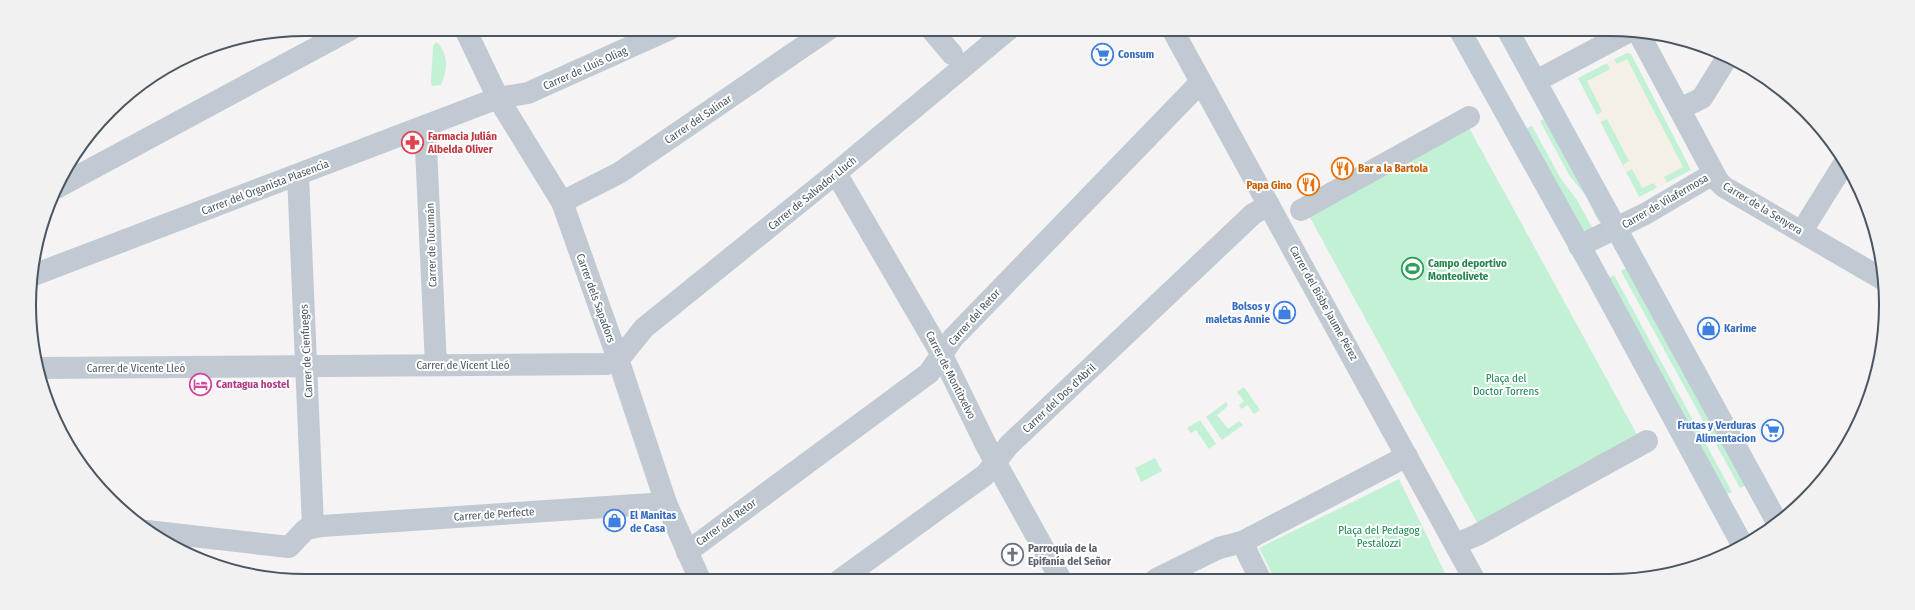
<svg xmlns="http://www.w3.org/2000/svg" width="1915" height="610" font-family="'Fira Sans Condensed',sans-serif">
  <rect width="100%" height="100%" fill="#f5f3f3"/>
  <g fill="#c3f1d5">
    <path d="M436,42c3,2 4,3 6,7 7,13 4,23 -1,36l-9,1 -1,-3 2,-37z"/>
    <polygon points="1627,53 1631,54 1691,170 1639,197 1578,78"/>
    <polygon points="1546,118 1600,218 1599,223 1586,196 1569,175 1540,121"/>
    <polygon points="1468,126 1639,438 1479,526 1308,214"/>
    <polygon points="1532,126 1561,179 1577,200 1593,229 1587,231 1581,229 1525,129"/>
    <polygon points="1628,267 1747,485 1740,488 1621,271"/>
    <polygon points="1614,275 1732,492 1725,495 1608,279"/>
    <polygon points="1244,387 1260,410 1254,414 1248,405 1241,409 1239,405 1244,401 1237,392"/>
    <polygon points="1226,402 1228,406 1217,415 1228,429 1239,421 1243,425 1222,440 1206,417"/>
    <polygon points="1200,420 1216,444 1209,449 1196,430 1191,433 1187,428"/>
    <polygon points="1155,458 1162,471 1141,482 1135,468"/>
    <polygon points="1399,479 1448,579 1275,579 1259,548"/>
  </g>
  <polygon fill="#f5f0e5" points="1614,59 1617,64 1627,59 1683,167 1664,177 1667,183 1657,188 1654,183 1642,188 1632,169 1626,172 1623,165 1629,161 1607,119 1600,122 1597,115 1602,111 1587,81 1610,69 1607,63"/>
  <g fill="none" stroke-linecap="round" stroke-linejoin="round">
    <g stroke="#c1cad2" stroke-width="22">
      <polyline points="465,29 498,98 562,202 618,359 666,503 700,580"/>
      <polyline points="931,29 952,54"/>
      <polyline points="1172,29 1474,579"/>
      <polyline points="1638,32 1718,181 1724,187 1884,280"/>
      <polyline points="1536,81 1630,31"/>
      <polyline points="1680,109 1702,98 1728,56"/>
      <polyline points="425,126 436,365"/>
      <polyline points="836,173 942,355 986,445 1061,580"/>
      <polyline points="298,175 313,527"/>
      <polyline points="56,188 351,29"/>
      <polyline points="562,202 619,173 829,29"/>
      <polyline points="1301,210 1469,117"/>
      <polyline points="1802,231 1845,162"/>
      <polyline points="1579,246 1645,214 1713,174"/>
      <polyline points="31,276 498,98 528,93 670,29"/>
      <polyline points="37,368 606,364 618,359 624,353 644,328 836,173 1009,29"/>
      <polyline points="147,531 289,547 306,529 322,526 666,503"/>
      <polyline points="1242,542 1260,579"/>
      <polyline points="1456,544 1477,535 1647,441"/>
      <polyline points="687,552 929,373 953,338 1200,83"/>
      <polyline points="1156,579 1219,548 1242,542 1407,456"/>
      <polyline points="840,580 985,475 1009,445 1253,214 1269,205"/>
    </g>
    <g stroke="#c1cbd6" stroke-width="22">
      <polyline points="1459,29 1596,275 1743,546"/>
      <polyline points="1507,29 1777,522"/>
    </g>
  </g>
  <defs>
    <symbol id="supermarket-ring" viewBox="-11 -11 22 22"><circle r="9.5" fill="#fff" stroke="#3f7fe0" stroke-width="1.5"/><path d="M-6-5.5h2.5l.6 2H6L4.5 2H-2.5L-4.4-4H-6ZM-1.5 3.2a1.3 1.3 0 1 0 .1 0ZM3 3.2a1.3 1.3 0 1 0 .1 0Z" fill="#3f7fe0"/></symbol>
    <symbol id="pharmacy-ring" viewBox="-11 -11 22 22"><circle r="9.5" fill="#fff" stroke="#e0444e" stroke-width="1.5"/><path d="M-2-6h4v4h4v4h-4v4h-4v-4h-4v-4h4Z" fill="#e0444e"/></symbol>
    <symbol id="restaurant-ring" viewBox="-11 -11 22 22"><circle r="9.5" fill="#fff" stroke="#e8710a" stroke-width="1.5"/><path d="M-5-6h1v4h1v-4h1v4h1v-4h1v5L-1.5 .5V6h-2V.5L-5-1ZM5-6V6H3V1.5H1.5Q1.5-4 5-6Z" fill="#e8710a"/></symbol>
    <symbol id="stadium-ring" viewBox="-11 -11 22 22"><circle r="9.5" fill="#fff" stroke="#2e9e5b" stroke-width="1.5"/><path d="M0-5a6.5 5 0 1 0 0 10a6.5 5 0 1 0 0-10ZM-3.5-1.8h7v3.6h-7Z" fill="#2e9e5b"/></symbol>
    <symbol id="shop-ring" viewBox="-11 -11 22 22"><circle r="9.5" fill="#fff" stroke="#3f7fe0" stroke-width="1.5"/><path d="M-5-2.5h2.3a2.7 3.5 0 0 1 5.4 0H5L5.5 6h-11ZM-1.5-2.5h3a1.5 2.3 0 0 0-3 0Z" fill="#3f7fe0"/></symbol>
    <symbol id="hotel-ring" viewBox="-11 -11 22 22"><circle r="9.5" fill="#fff" stroke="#d1479c" stroke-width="1.5"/><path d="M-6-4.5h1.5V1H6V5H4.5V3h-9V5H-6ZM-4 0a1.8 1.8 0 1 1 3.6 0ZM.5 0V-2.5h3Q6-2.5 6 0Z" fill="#d1479c"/></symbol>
    <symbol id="church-ring" viewBox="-11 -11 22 22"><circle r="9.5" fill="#fff" stroke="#6b7280" stroke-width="1.5"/><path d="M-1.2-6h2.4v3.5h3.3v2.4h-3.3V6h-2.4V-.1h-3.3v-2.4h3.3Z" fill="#6b7280"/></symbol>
  </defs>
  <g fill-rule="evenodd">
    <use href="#supermarket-ring" x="1090" y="42" width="25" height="25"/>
    <use href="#pharmacy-ring" x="400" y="130" width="25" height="25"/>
    <use href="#restaurant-ring" x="1330" y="156" width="25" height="25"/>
    <use href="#restaurant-ring" x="1296" y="172" width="25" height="25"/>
    <use href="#stadium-ring" x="1400" y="256" width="25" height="25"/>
    <use href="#shop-ring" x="1272" y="300" width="25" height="25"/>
    <use href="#shop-ring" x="1696" y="316" width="25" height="25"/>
    <use href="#hotel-ring" x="188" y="372" width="25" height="25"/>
    <use href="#supermarket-ring" x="1760" y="418" width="25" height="25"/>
    <use href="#shop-ring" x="602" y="508" width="25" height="25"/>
    <use href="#church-ring" x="1000" y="542" width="25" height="25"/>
  </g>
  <g text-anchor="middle" stroke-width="4" stroke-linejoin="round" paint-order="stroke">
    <g font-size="11" font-weight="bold" fill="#366cbe" stroke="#fff" text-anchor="start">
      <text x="1118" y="58">Consum</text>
      <text x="1270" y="310" text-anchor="end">Bolsos y<tspan x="1270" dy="13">maletas Annie</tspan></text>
      <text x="1724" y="332">Karime</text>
      <text x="1756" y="429" text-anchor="end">Frutas y Verduras<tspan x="1756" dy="13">Alimentacion</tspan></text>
      <text x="630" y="519">El Manitas<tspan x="630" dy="13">de Casa</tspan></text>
    </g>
    <g font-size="11" fill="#4a5661" stroke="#fff">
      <text transform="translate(585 68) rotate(-24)" y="4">Carrer de Lluís Oliag</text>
      <text transform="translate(698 119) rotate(-34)" y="4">Carrer del Salinar</text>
      <text transform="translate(265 187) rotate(-21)" y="4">Carrer del Organista Plasencia</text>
      <text transform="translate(812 193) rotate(-39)" y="4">Carrer de Salvador Lluch</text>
      <text transform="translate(1665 201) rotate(-30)" y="4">Carrer de Vilafermosa</text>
      <text transform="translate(1763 208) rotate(31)" y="4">Carrer de la Senyera</text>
      <text transform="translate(431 245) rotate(-92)" y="4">Carrer de Tucumán</text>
      <text transform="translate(596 298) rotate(70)" y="4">Carrer dels Sapadors</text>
      <text transform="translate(1324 303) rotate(61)" y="4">Carrer del Bisbe Jaume Pérez</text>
      <text transform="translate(974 317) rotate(-48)" y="4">Carrer del Retor</text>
      <text transform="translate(306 351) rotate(-93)" y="4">Carrer de Cienfuegos</text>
      <text x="463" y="369">Carrer de Vicent Lleó</text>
      <text x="136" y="372">Carrer de Vicente Lleó</text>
      <text transform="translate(951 375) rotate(63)" y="4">Carrer de Montitxelvo</text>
      <text transform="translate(1059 398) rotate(-43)" y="4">Carrer del Dos d'Abril</text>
      <text transform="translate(494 514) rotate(-4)" y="4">Carrer de Perfecte</text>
      <text transform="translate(726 522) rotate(-36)" y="4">Carrer del Retor</text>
    </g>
    <g font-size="11" font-weight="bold" fill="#be3a42" stroke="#fff" text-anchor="start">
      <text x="428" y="140">Farmacia Julián<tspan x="428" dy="13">Albelda Oliver</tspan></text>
    </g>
    <g font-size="11" font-weight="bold" fill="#c56008" stroke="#fff" text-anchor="start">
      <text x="1358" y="172">Bar a la Bartola</text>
      <text x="1292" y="189" text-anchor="end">Papa Gino</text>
    </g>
    <g font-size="11" font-weight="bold" fill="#27864d" stroke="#fff" text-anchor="start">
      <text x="1428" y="267">Campo deportivo<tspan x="1428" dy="13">Monteolivete</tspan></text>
    </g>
    <g font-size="11" fill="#17864f" stroke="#fff">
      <text x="1506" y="382">Plaça del<tspan x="1506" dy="13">Doctor Torrens</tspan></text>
      <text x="1379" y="534">Plaça del Pedagog<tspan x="1379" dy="13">Pestalozzi</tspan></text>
    </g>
    <g font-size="11" font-weight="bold" fill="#b23c85" stroke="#fff" text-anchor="start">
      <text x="216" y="388">Cantagua hostel</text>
    </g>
    <g font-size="11" font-weight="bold" fill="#5b616d" stroke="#fff" text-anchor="start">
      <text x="1028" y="552">Parroquia de la<tspan x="1028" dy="13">Epifanía del Señor</tspan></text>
    </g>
  </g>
  <path d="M0 0H1915V610H0ZM305 36H1610A269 269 0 0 1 1879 305V305A269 269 0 0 1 1610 574H305A269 269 0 0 1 36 305V305A269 269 0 0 1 305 36Z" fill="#f1f1f2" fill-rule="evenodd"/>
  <path fill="none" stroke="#4a5661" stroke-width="2" d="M305 36H1610A269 269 0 0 1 1879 305V305A269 269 0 0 1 1610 574H305A269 269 0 0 1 36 305V305A269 269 0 0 1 305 36Z"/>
</svg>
